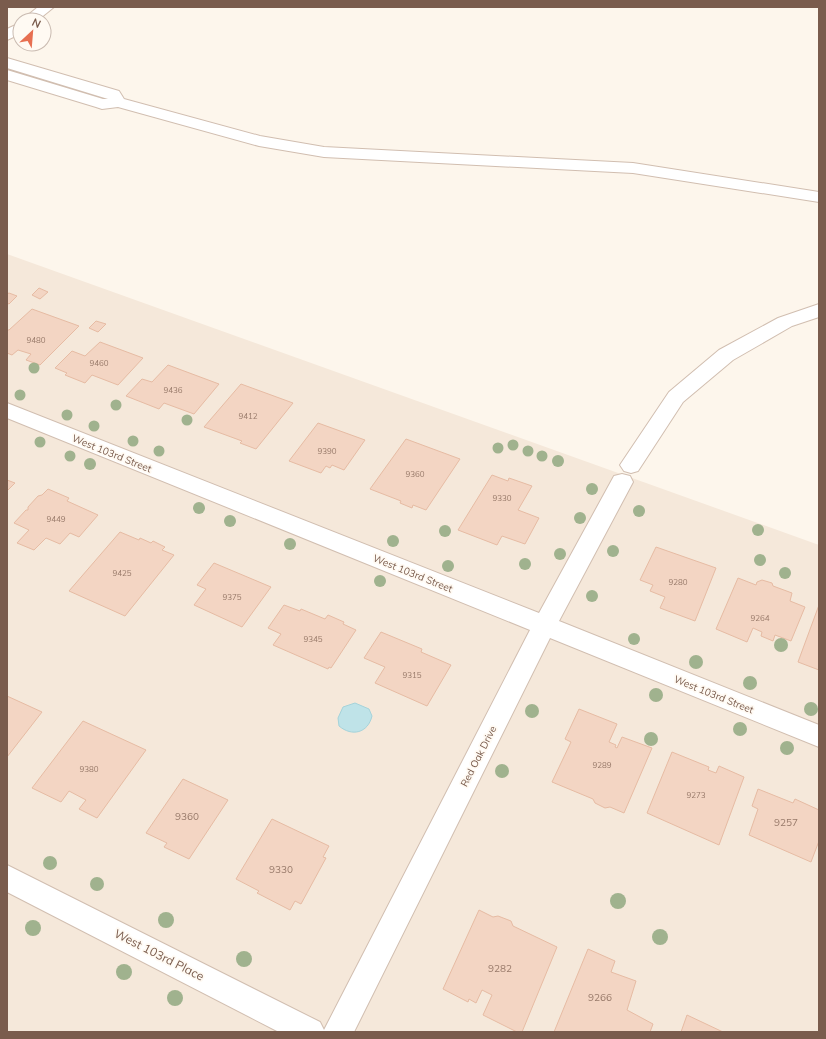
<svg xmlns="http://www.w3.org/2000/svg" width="826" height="1039" font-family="Mulish,sans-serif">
  <rect width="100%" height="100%" fill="#fdf6ec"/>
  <polygon fill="#f5e8da" points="7,254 819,545 819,1032 7,1032"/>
  <path fill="#bfe3e8" stroke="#a5d3da" d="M355,703l14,6 3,7c-4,17 -20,21 -33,10l-1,-8 5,-11z"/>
  <g fill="#f3d5c3" stroke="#e6bba3">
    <polygon points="39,288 48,292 40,299 32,295"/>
    <polygon points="9,293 17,296 9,304 7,303 7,294"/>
    <polygon points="32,309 79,326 40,365 26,360 31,354 18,350 12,355 7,353 7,330 9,330"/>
    <polygon points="96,321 106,324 98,332 89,328"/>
    <polygon points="100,342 143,358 118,385 92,375 85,383 65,375 67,373 55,368 72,351 85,356"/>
    <polygon points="168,365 219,384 194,414 164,403 159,409 126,396 142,379 152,382"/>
    <polygon points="241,384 293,403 256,449 240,443 242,441 204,427"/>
    <polygon points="318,423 365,440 344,470 332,465 330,468 326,466 321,473 289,461"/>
    <polygon points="406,439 460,459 426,510 413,505 412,508 400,503 401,501 370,489"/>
    <polygon points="492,475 508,481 509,478 532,486 518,510 539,518 525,544 502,536 497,545 458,530"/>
    <polygon points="7,480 15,483 7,491"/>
    <polygon points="48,489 69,498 67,501 98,515 79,537 70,533 60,544 46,538 34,550 17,543 29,530 14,523 26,510 28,510 28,507 38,496 42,495"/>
    <polygon points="120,532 139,540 140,538 151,543 153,541 165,547 162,550 174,555 125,616 69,591"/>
    <polygon points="656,547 716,568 695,621 660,608 665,597 650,591 653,585 640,580"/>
    <polygon points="214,563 271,587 242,627 194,605 206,589 197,585"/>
    <polygon points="738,578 756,585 757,582 762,580 772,583 773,586 792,593 790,601 805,607 791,641 775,635 773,641 761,636 762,632 753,628 747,642 716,629"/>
    <polygon points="284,605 300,611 301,609 325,619 328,615 344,622 343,624 356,630 331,668 329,667 328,669 273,645 281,634 268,628"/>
    <polygon points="819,605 819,670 798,662"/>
    <polygon points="381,632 422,649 421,652 451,665 427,706 375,683 385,667 364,658"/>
    <polygon points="7,696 42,712 7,757"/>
    <polygon points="579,709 617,724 609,742 616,745 615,747 617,748 622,737 652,748 624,813 610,807 605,808 595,803 593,799 552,782 571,742 565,739"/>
    <polygon points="83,721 146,750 97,818 79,809 86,800 69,791 61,802 32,788"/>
    <polygon points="672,752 709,767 708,770 716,773 719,766 744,777 719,845 647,813"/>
    <polygon points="183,779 228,800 189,859 164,847 167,843 146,833"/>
    <polygon points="758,789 793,803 795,799 819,810 819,841 811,862 749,835 758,809 752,806"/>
    <polygon points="272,819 329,846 323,857 326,858 301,904 295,901 290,910 257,893 259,891 236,879"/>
    <polygon points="479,910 493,917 498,916 511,921 513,926 557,947 522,1032 517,1032 483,1015 492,995 482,990 476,1003 469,999 468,1002 443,989"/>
    <polygon points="588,949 615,961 611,972 636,981 627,1010 653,1024 650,1032 554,1032"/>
    <polygon points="687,1015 723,1032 681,1032"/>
  </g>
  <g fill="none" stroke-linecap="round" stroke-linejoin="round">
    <defs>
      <g id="minor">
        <polygon points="38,7 54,7 38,20 22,20"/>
        <polygon points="20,23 20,34 7,40 7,29"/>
        <polygon points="7,58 119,91 124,99 260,136 324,147 633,163 819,192 819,202 633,173 324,157 259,146 118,107 102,109 96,107 7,80 7,70 103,99 108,99 7,68"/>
        <polygon points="819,304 819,317 792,326 733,360 683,402 638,471 631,473 624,471 620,465 624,459 669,392 719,350 778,318"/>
        <polygon points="7,403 539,613 614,476 622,474 630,476 633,482 559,621 819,725 819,747 550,638 354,1032 279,1032 7,892 7,865 320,1022 324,1030 530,630 7,418"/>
      </g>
    </defs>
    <use href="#minor" stroke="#d1beb0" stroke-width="2"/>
    <use href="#minor" fill="#fff" fill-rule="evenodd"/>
  </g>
  <g fill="#a0b28e">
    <circle cx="34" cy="368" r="5.5"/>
    <circle cx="20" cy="395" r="5.5"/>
    <circle cx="116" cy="405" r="5.5"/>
    <circle cx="67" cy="415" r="5.5"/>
    <circle cx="187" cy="420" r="5.5"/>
    <circle cx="94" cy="426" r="5.5"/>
    <circle cx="133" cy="441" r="5.5"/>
    <circle cx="40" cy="442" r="5.5"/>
    <circle cx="513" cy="445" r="5.5"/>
    <circle cx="498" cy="448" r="5.5"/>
    <circle cx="159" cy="451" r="5.5"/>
    <circle cx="528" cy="451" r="5.5"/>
    <circle cx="70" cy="456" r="5.5"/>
    <circle cx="542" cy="456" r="5.5"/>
    <circle cx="558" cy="461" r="6"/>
    <circle cx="90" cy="464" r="6"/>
    <circle cx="592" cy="489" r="6"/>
    <circle cx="199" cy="508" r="6"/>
    <circle cx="639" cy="511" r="6"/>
    <circle cx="580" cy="518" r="6"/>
    <circle cx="230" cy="521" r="6"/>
    <circle cx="758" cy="530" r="6"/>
    <circle cx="445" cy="531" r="6"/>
    <circle cx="393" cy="541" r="6"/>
    <circle cx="290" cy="544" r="6"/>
    <circle cx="613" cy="551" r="6"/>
    <circle cx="560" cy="554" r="6"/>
    <circle cx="760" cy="560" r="6"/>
    <circle cx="525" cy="564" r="6"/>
    <circle cx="448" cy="566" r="6"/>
    <circle cx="785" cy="573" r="6"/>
    <circle cx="380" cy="581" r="6"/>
    <circle cx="592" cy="596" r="6"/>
    <circle cx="634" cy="639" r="6"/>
    <circle cx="781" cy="645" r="7"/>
    <circle cx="696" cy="662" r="7"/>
    <circle cx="750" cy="683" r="7"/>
    <circle cx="656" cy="695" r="7"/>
    <circle cx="811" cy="709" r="7"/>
    <circle cx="532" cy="711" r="7"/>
    <circle cx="740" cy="729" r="7"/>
    <circle cx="651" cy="739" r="7"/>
    <circle cx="787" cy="748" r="7"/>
    <circle cx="502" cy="771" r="7"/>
    <circle cx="50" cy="863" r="7"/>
    <circle cx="97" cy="884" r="7"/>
    <circle cx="618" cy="901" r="8"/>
    <circle cx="166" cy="920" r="8"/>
    <circle cx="33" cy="928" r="8"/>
    <circle cx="660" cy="937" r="8"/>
    <circle cx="244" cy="959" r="8"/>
    <circle cx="124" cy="972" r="8"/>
    <circle cx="175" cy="998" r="8"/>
  </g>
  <g text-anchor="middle" stroke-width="3.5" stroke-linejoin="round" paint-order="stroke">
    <g font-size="8" fill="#987a6a">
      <text x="36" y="343">9480</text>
      <text x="99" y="366">9460</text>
      <text x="173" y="393">9436</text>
      <text x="248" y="419">9412</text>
      <text x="327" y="454">9390</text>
      <text x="415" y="477">9360</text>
      <text x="502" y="501">9330</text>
      <text x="56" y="522">9449</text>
      <text x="122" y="576">9425</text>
      <text x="678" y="585">9280</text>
      <text x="232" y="600">9375</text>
      <text x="760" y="621">9264</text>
      <text x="313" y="642">9345</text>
      <text x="412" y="678">9315</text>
      <text x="602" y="768">9289</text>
      <text x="89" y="772">9380</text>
      <text x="696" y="798">9273</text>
    </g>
    <g font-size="10" fill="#7a5c4d" stroke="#fffaf3">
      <text transform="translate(112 453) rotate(22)" y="4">West 103rd Street</text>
      <text transform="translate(413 573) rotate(22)" y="4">West 103rd Street</text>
      <text transform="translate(714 694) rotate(22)" y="4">West 103rd Street</text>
      <text transform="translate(478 756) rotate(-63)" y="4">Red Oak Drive</text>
    </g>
    <g font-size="10" fill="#987a6a">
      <text x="187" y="820">9360</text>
      <text x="786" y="826">9257</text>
      <text x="281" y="873">9330</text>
      <text x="500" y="972">9282</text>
      <text x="600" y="1001">9266</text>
    </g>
    <g font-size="12" fill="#7a5c4d" stroke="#fffaf3">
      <text transform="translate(159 955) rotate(27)" y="4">West 103rd Place</text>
    </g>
  </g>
  <rect width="826" height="1039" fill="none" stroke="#7a5c4d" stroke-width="16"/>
  <g transform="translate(32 32) rotate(26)"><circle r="19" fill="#fffaf3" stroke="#cabbb1"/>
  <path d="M0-3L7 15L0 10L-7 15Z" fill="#e76f51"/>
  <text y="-6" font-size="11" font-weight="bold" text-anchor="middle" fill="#7a5c4d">N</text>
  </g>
</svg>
